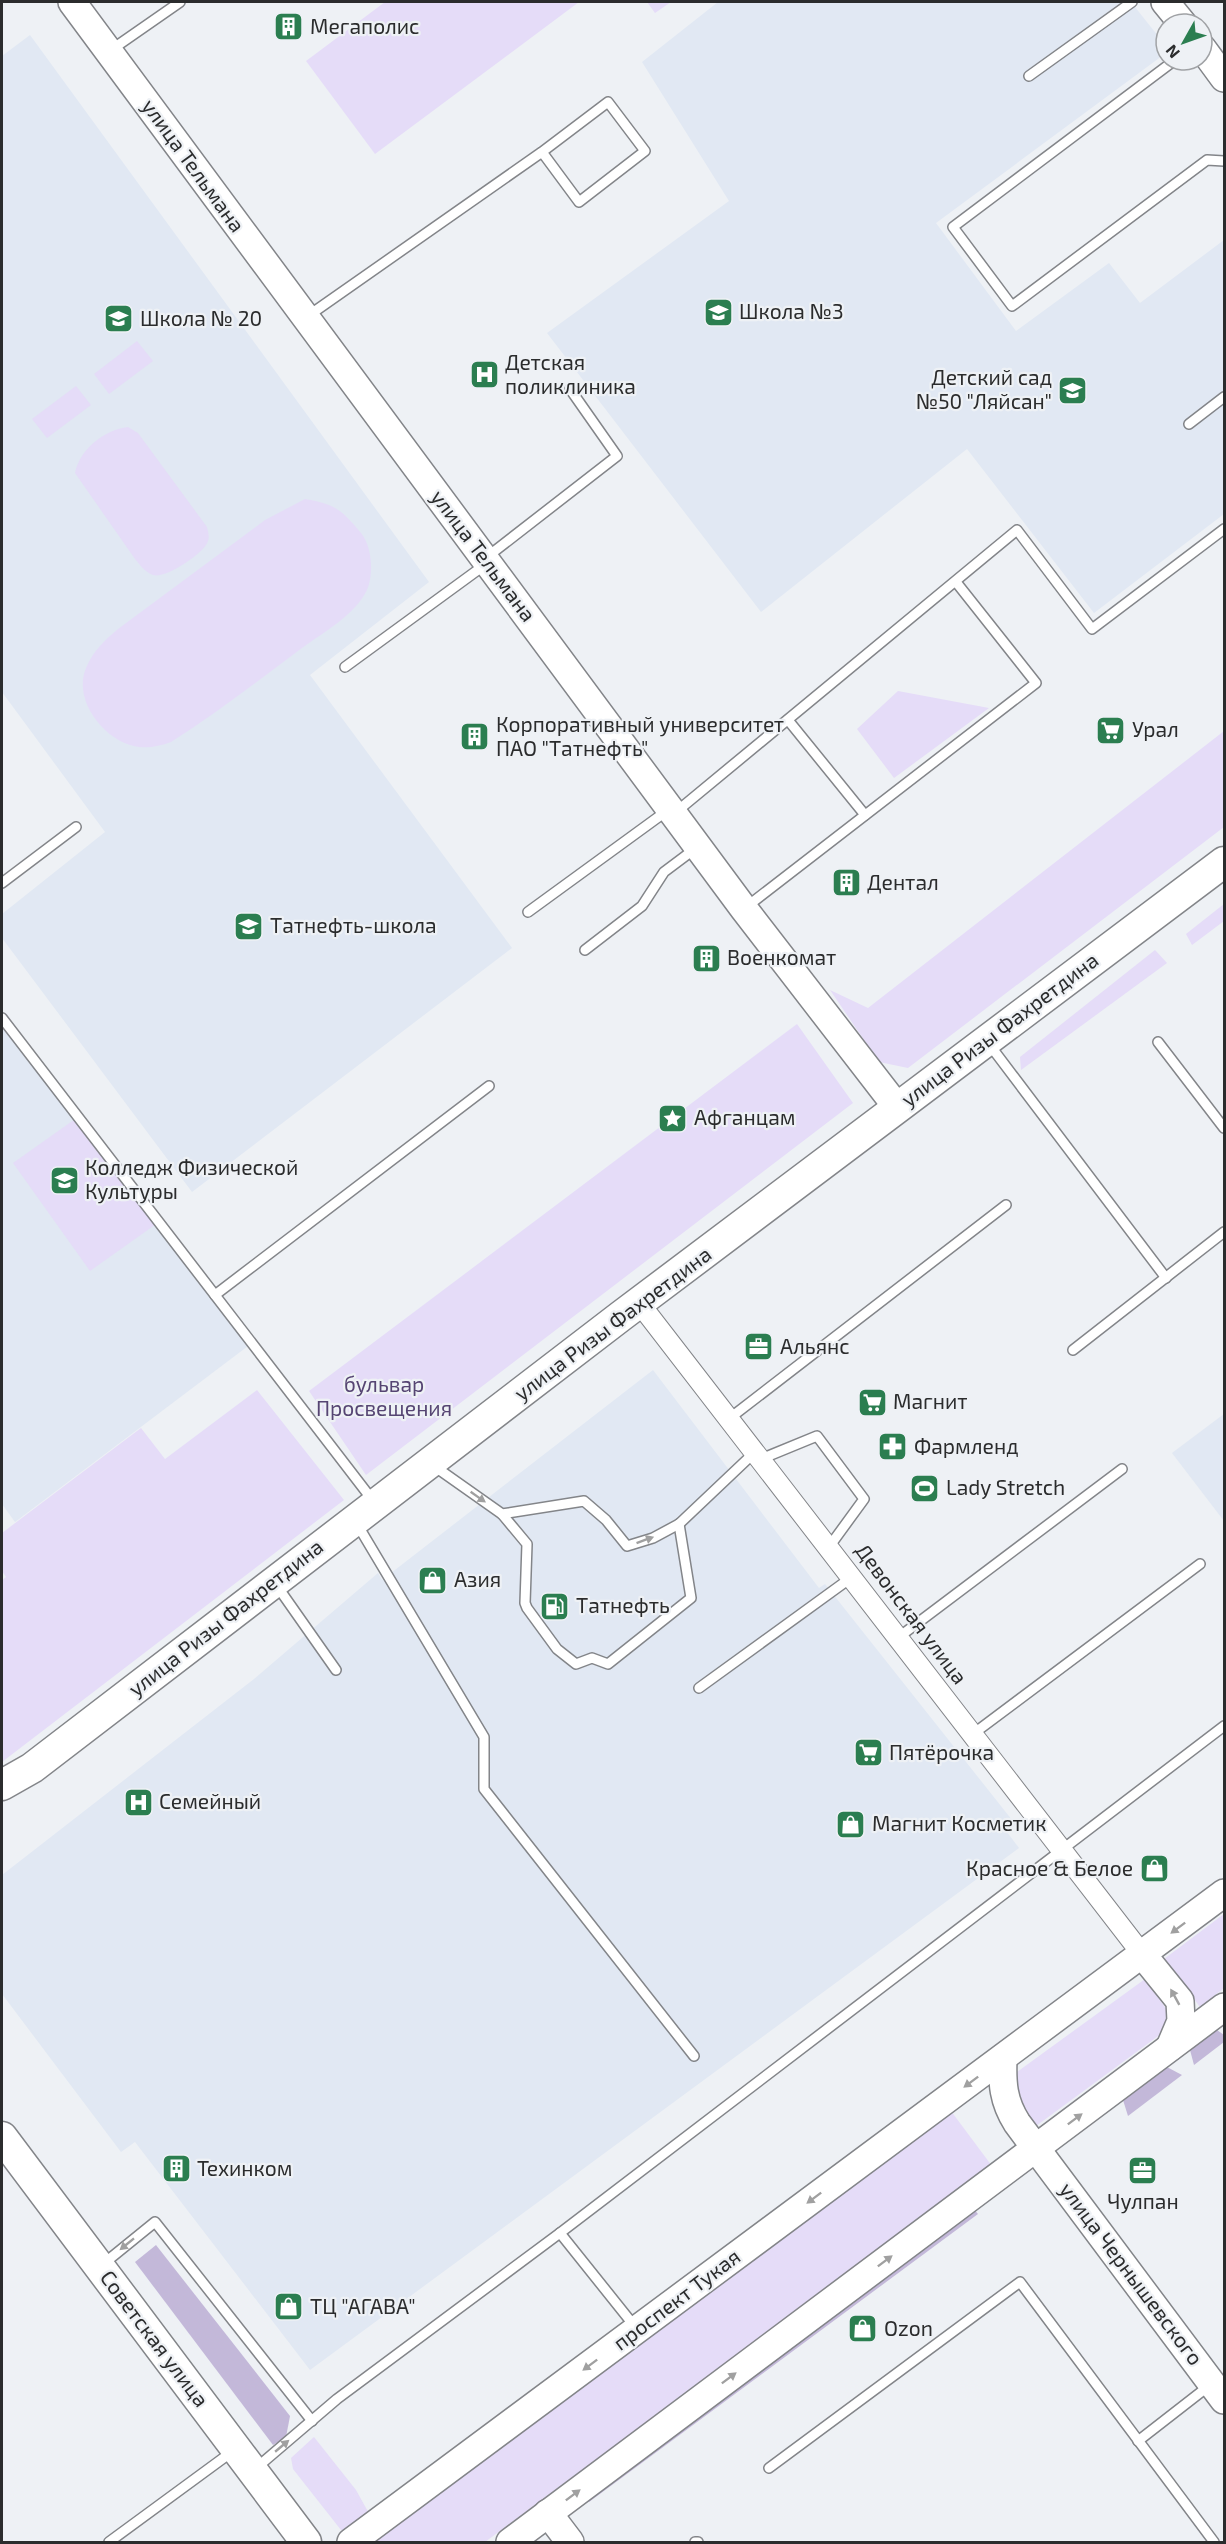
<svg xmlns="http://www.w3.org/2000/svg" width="1226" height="2544" font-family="'Exo 2',sans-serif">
  <rect width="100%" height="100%" fill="#eef1f5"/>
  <g fill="#e1e8f3">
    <polygon points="718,2 1131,2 1166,46 1166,53 936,223 1016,331 1109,263 1140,303 1224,240 1224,514 1094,613 967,449 761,612 547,333 729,201 642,62"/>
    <polygon points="30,35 429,582 310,675 512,948 192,1192 2,938 2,914 105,832 2,692 2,56"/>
    <polygon points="2,1018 252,1343 15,1522 2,1504"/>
    <polygon points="653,1370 819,1588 825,1584 1016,1825 1007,1832 1019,1848 310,2370 135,2142 121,2152 2,1994 2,1875 254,1679 378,1573 382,1580"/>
    <polygon points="1224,1414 1224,1521 1172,1453"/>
  </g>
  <g fill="#e5dcf8">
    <polygon points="385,2 579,2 375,154 306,61"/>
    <polygon points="647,2 671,2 655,13"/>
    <polygon points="137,341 153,361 109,394 94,374"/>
    <polygon points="76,386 91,405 47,438 32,419"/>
    <path d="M128,427l10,6 69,94c2,8 3,12 -1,18 -7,11 -41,34 -53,30 -8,-3 -13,-10 -18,-16l-60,-86c5,-24 29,-43 53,-46z"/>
    <path d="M305,499c30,5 37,11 56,34 11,13 13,41 6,57 -12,25 -43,42 -65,58 -43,32 -85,65 -131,94 -11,4 -20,6 -32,5 -33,-4 -67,-46 -53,-79 7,-17 19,-28 32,-39l147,-109z"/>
    <polygon points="898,691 989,708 894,778 857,729"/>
    <polygon points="1224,731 1224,827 908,1068 879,1062 830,990 868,1008"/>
    <polygon points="1224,904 1224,921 1192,945 1186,934"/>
    <polygon points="1155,950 1167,963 1021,1070 1020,1057"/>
    <polygon points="797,1024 853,1103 366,1475 309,1391"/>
    <polygon points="78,1117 159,1222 90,1271 13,1163"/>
    <polygon points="257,1390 344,1500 2,1762 2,1580 6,1577 2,1571 2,1533 141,1428 165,1459"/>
    <polygon points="1224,1914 1224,1988 1200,2007 1164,1959"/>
    <path d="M1145,1979l24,34v15l-137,101c-10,-19 -18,-34 -15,-57z"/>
    <polygon points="951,2111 992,2166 485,2542 370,2542"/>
    <polygon points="314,2437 356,2490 371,2517 351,2530 341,2530 293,2469 291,2458"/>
  </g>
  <g fill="#c3b8d9">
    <polygon points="1217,2030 1224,2035 1224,2042 1194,2065 1190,2050"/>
    <polygon points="1165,2066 1182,2075 1128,2116 1123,2100"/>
    <polygon points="972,2207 978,2214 589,2502 585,2493"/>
    <polygon points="156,2245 290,2416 286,2437 273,2445 135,2262"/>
  </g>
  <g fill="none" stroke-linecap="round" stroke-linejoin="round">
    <defs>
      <g id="lane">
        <polyline points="111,50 180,2"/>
        <polyline points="1175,60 953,227 1012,306 1207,160 1224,161"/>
        <polyline points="1029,76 1132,2"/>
        <polyline points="308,316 542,152 608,102 645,151 579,202 542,152"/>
        <polyline points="1189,424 1224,397"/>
        <polyline points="487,557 617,456 570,389"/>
        <polyline points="345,667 486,564"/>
        <polyline points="788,720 865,815"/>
        <polyline points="676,812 1017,530 1092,629 1224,529"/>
        <polyline points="2,883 76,827"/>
        <polyline points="745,908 1036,683 956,582"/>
        <polyline points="528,912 668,810"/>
        <polyline points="585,950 642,906 664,872 696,848"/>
        <polyline points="2,1018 374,1502"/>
        <polyline points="1158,1042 1224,1128"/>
        <polyline points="989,1044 1166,1278"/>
        <polyline points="215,1295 489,1086"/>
        <polyline points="1073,1350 1224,1232"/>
        <polyline points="730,1418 1006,1205"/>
        <polyline points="761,1459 817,1436 864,1499 829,1547"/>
        <polyline points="434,1466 502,1514 584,1501 606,1520 627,1546 653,1538 679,1524 755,1452"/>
        <polyline points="502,1514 527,1544 525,1603 527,1608 557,1649 576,1664 592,1658 608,1664 691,1598 679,1524"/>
        <polyline points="357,1524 484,1737 484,1789 694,2056"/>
        <polyline points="277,1586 336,1670"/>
        <polyline points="899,1637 1122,1469"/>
        <polyline points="699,1688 852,1577"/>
        <polyline points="973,1734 1200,1564"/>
        <polyline points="560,2233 636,2328"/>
        <polyline points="102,2265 155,2222 312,2421"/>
        <polyline points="1138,2441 1210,2385"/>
        <polyline points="769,2468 1020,2282 1214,2542"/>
        <polyline points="255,2469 337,2399 560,2233 1224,1726"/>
        <polyline points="109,2542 233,2451"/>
        <polyline points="695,2542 698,2542"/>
      </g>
      <polyline id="street" points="640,1304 1142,1954"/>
      <g id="secondary">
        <polyline points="72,2 744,909 897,1107"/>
        <polyline points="1165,2 1183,24"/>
        <polyline points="1202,48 1224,78"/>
        <polyline points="1142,1954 1180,2001 1181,2021 1170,2047"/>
        <path d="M1003,2058c-1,25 0,43 14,65l207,277"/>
        <polyline points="548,2513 570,2542"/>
        <polyline points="351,2542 1224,1893"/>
        <polyline points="510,2542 1224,2007"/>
      </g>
      <g id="primary">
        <polyline points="2,1785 32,1768 621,1316 1224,862"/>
        <polyline points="2,2137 306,2542"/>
      </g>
    </defs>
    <use href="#lane" stroke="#838589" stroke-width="12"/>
    <use href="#street" stroke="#838589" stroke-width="22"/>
    <use href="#secondary" stroke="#838589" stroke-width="30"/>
    <use href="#primary" stroke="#838589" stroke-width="33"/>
    <use href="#lane" stroke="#fff" stroke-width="9"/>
    <use href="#street" stroke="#fff" stroke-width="20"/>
    <use href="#secondary" stroke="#fff" stroke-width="27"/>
    <use href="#primary" stroke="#fff" stroke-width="30"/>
  </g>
  <defs><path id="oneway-solid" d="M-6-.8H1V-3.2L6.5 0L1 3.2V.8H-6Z" transform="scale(1.5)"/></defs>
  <g fill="#a0a0a0">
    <use href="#oneway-solid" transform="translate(478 1497) rotate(35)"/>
    <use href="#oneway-solid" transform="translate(645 1540) rotate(-20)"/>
    <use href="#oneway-solid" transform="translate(1178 1928) rotate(143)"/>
    <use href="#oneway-solid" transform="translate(1175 1997) rotate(-119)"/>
    <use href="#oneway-solid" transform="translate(971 2082) rotate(143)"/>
    <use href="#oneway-solid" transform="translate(1075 2119) rotate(-37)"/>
    <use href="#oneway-solid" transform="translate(814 2198) rotate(143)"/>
    <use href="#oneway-solid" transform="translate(127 2244) rotate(141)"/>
    <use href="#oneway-solid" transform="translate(885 2261) rotate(-37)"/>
    <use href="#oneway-solid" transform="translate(590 2365) rotate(143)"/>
    <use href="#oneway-solid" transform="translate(729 2378) rotate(-37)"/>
    <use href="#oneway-solid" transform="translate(282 2446) rotate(-40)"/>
    <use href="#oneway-solid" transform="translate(573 2495) rotate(-37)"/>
  </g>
  <defs>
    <symbol id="building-square" viewBox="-11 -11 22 22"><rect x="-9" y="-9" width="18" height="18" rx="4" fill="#2b7e50" stroke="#eef1f5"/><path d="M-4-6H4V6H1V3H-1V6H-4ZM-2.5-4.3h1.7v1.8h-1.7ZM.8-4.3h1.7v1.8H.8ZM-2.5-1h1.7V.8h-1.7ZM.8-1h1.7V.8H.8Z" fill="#fff"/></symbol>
    <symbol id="school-square" viewBox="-11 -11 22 22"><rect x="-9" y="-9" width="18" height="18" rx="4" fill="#2b7e50" stroke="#eef1f5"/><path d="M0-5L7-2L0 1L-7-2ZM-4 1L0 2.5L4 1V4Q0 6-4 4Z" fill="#fff"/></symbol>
    <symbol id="hospital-square" viewBox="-11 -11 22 22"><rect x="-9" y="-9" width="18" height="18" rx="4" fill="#2b7e50" stroke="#eef1f5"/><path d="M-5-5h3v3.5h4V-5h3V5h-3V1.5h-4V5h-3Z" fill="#fff"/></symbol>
    <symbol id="supermarket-square" viewBox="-11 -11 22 22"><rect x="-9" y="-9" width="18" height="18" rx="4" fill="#2b7e50" stroke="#eef1f5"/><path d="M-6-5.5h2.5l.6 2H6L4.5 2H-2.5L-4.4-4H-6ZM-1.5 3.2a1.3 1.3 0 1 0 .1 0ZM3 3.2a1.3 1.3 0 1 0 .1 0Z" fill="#fff"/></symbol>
    <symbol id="sight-square" viewBox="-11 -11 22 22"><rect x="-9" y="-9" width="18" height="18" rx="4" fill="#2b7e50" stroke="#eef1f5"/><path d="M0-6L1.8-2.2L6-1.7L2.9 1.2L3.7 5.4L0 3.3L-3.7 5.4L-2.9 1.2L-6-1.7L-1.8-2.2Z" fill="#fff"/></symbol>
    <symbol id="university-square" viewBox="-11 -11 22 22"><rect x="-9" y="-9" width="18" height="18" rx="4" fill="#2b7e50" stroke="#eef1f5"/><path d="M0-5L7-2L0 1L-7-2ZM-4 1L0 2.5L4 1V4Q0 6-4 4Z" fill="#fff"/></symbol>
    <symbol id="office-square" viewBox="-11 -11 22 22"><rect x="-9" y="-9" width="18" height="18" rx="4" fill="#2b7e50" stroke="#eef1f5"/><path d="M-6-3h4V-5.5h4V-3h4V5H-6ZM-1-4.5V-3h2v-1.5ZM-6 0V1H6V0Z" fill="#fff"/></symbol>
    <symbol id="pharmacy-square" viewBox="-11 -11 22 22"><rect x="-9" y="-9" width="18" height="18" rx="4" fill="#2b7e50" stroke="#eef1f5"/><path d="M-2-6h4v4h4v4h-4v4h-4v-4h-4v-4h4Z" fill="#fff"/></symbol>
    <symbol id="stadium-square" viewBox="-11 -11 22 22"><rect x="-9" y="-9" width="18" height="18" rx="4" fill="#2b7e50" stroke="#eef1f5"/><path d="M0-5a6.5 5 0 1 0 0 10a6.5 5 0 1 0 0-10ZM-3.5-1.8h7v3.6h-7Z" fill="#fff"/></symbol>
    <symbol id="shop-square" viewBox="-11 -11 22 22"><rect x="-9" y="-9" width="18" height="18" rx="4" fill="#2b7e50" stroke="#eef1f5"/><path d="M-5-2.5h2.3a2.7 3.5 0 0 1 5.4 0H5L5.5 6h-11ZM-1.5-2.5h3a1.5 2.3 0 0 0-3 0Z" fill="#fff"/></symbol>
    <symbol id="fuel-square" viewBox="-11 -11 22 22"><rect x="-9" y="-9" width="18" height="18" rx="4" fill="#2b7e50" stroke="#eef1f5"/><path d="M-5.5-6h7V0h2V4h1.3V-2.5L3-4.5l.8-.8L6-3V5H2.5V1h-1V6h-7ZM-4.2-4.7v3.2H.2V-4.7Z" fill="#fff"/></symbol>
  </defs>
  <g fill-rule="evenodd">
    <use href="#building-square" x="272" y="10" width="33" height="33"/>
    <use href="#school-square" x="702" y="296" width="33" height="33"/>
    <use href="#school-square" x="102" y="302" width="33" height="33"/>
    <use href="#hospital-square" x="468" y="358" width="33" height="33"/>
    <use href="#school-square" x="1056" y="374" width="33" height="33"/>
    <use href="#supermarket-square" x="1094" y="714" width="33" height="33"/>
    <use href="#building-square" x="458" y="720" width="33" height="33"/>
    <use href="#building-square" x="830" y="866" width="33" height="33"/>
    <use href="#school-square" x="232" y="910" width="33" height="33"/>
    <use href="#building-square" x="690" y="942" width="33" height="33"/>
    <use href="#sight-square" x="656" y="1102" width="33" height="33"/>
    <use href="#university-square" x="48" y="1164" width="33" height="33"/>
    <use href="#office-square" x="742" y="1330" width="33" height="33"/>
    <use href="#supermarket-square" x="856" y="1386" width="33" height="33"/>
    <use href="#pharmacy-square" x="876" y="1430" width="33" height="33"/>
    <use href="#stadium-square" x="908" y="1472" width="33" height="33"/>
    <use href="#shop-square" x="416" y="1564" width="33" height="33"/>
    <use href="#fuel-square" x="538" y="1590" width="33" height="33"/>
    <use href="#supermarket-square" x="852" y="1736" width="33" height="33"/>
    <use href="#hospital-square" x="122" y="1786" width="33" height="33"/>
    <use href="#shop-square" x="834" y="1808" width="33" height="33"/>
    <use href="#shop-square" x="1138" y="1852" width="33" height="33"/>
    <use href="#building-square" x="160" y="2152" width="33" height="33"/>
    <use href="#office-square" x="1126" y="2154" width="33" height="33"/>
    <use href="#shop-square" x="272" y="2290" width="33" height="33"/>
    <use href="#shop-square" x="846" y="2312" width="33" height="33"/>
  </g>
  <g text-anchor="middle" stroke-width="4.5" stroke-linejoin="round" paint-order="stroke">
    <g font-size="21" fill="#2b2c2d" stroke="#eef1f5" text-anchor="start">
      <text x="310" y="34">Мегаполис</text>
      <text x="739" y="319">Школа №3</text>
      <text x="140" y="326">Школа № 20</text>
      <text x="505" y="370">Детская<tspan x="505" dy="24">поликлиника</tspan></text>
      <text x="1052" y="385" text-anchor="end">Детский сад<tspan x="1052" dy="24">№50 "Ляйсан"</tspan></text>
      <text x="496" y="732">Корпоративный университет<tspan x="496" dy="24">ПАО "Татнефть"</tspan></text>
      <text x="1132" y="737">Урал</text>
      <text x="867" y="890">Дентал</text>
      <text x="270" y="933">Татнефть-школа</text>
      <text x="727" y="965">Военкомат</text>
      <text x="694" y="1125">Афганцам</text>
      <text x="85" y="1175">Колледж Физической<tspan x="85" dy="24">Культуры</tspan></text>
      <text x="780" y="1354">Альянс</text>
      <text x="893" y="1409">Магнит</text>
      <text x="914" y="1454">Фармленд</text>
      <text x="946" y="1495">Lady Stretch</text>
      <text x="454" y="1587">Азия</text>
      <text x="576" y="1613">Татнефть</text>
      <text x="889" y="1760">Пятёрочка</text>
      <text x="159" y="1809">Семейный</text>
      <text x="872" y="1831">Магнит Косметик</text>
      <text x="1133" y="1876" text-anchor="end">Красное &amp; Белое</text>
      <text x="197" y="2176">Техинком</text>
      <text x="1143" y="2209" text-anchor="middle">Чулпан</text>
      <text x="310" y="2314">ТЦ "АГАВА"</text>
      <text x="884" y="2336">Ozon</text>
    </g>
    <g font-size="21" fill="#2b2c2d" stroke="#eef1f5">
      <text transform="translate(193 166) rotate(54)" y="7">улица Тельмана</text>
      <text transform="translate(483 556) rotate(53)" y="7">улица Тельмана</text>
      <text transform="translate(1000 1030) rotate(-37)" y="7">улица Ризы Фахретдина</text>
      <text transform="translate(613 1324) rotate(-37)" y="7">улица Ризы Фахретдина</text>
      <text transform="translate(911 1614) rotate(53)" y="7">Девонская улица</text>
      <text transform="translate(226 1618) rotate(-38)" y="7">улица Ризы Фахретдина</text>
      <text transform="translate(1131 2274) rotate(53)" y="7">улица Чернышевского</text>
      <text transform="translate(677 2300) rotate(-37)" y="7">проспект Тукая</text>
      <text transform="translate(154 2339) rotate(53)" y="7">Советская улица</text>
    </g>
    <g font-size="21" fill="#564573" stroke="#eef1f5">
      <text x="384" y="1392">бульвар<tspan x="384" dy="24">Просвещения</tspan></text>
    </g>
  </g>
  <rect width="1226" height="2544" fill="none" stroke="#2b2c2d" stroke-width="6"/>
  <g transform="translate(1184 42) rotate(230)"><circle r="28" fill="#eef1f5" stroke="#a0a2a5" stroke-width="1.5"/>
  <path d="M0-4.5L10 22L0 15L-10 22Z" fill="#2b7e50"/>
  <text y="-9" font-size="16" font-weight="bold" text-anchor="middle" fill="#2b2c2d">N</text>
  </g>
</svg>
